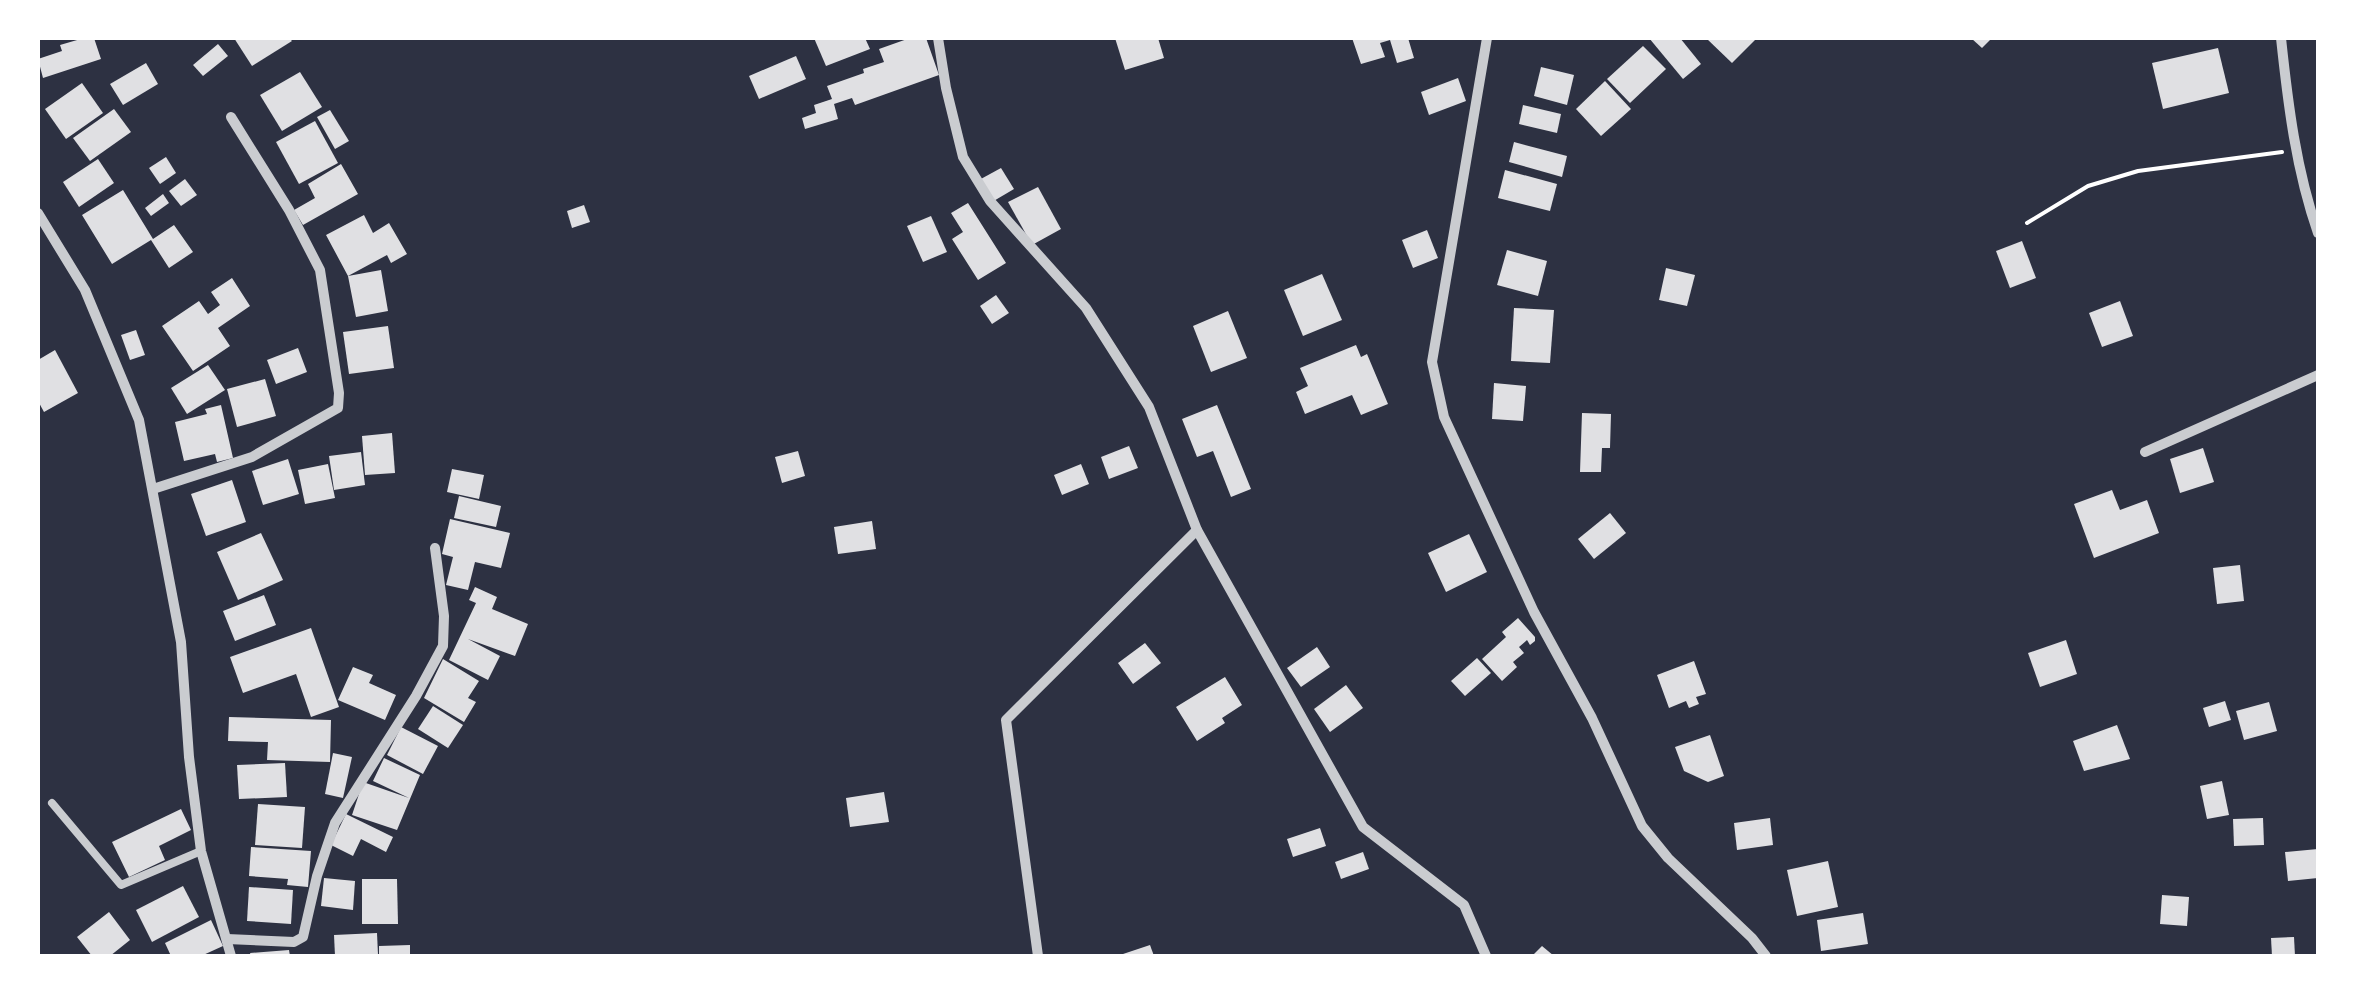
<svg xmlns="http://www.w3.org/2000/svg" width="2356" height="994" font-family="Lato,sans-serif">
  <rect width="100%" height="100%" fill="#2d3142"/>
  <g fill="#e0e0e3">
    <polygon points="84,38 94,38 101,59 43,78 38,59 62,51 60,45"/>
    <polygon points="234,38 289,38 292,41 252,66"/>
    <polygon points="814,38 865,38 870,49 826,66"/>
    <polygon points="910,38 926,38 939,75 855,105 852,98 834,104 838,119 805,129 802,118 816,113 814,105 832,99 827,86 864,73 863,69 884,62 879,49"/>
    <polygon points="1115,38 1158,38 1164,58 1125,70"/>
    <polygon points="1352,38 1408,38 1414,58 1397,63 1390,40 1380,43 1385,57 1361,64"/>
    <polygon points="1649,38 1680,38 1701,64 1683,79"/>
    <polygon points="1706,38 1757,38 1732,63"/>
    <polygon points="1971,38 1992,38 1982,48"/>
    <polygon points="218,44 228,56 203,76 193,65"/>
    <polygon points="1643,46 1666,69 1630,103 1607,79"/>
    <polygon points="2218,48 2229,93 2163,109 2152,63"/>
    <polygon points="796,56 806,79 759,99 749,76"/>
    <polygon points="146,63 158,84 123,105 110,84"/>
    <polygon points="1541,67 1574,75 1567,105 1534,96"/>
    <polygon points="300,72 322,107 282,131 260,95"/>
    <polygon points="1458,78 1466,101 1429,115 1421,92"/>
    <polygon points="1605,81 1631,109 1601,136 1576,109"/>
    <polygon points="82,83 103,113 66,139 45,109"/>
    <polygon points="1523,105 1561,114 1557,133 1519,124"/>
    <polygon points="114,109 131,132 90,161 73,138"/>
    <polygon points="330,110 349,141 335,149 317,117"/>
    <polygon points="315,121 338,163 299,184 276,142"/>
    <polygon points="1514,142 1567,156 1562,177 1509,162"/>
    <polygon points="166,157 176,173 160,184 149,168"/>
    <polygon points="98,159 114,183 79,207 63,182"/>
    <polygon points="341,164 358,194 303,225 294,210 315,198 308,184"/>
    <polygon points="1001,168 1014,189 992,202 979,180"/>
    <polygon points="1505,170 1557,184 1550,211 1498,198"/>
    <polygon points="185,179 197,195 181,206 169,191"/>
    <polygon points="1038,187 1061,229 1032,245 1008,202"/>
    <polygon points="123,190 153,239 174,225 193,252 169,268 151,240 112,264 82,215"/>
    <polygon points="163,194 169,203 151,216 145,208"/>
    <polygon points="968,203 1006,263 978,280 952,239 963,232 951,213"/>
    <polygon points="584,205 590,222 572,228 567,211"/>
    <polygon points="364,215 373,233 389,223 407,254 391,263 387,255 348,276 381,270 388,311 356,317 348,276 326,235"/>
    <polygon points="931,216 947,252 923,262 907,226"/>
    <polygon points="1427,230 1438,258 1413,268 1402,240"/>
    <polygon points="2022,241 2036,278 2010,288 1996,251"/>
    <polygon points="1507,250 1547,261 1538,296 1497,285"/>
    <polygon points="1666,268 1695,275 1687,306 1659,300"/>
    <polygon points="1322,274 1342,320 1303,336 1284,290"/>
    <polygon points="232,278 250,306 218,328 230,346 193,371 162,326 199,301 208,314 220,305 211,292"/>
    <polygon points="996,295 1009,313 992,324 980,306"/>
    <polygon points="2120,301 2133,336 2102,347 2089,313"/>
    <polygon points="1514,308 1554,310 1550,363 1511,361"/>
    <polygon points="1228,311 1247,358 1211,372 1193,326"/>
    <polygon points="388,326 394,368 349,374 343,332"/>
    <polygon points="136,330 145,355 130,360 121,335"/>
    <polygon points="1356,345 1361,357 1367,354 1388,404 1361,415 1352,395 1305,414 1296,392 1308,386 1300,368"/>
    <polygon points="298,348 307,372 276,384 267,360"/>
    <polygon points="55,350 78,393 44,412 38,401 38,360"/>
    <polygon points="208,365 225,390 187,414 171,388"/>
    <polygon points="265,379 276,416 237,427 227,389"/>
    <polygon points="1494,383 1526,386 1523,421 1492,419"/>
    <polygon points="221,405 233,458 217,462 215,454 184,461 175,422 207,414 205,409"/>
    <polygon points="1217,405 1251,489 1231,497 1213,451 1197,457 1182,419"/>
    <polygon points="1582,413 1611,414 1610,448 1602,448 1601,472 1580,472"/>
    <polygon points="392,433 395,473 365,475 362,436"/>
    <polygon points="1129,446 1138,468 1109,479 1101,457"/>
    <polygon points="2203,448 2214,482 2180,493 2170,459"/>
    <polygon points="798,451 805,476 782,483 775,457"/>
    <polygon points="361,452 365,485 334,490 329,456"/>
    <polygon points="288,459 299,494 263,505 252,471"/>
    <polygon points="328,464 335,498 305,504 298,470"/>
    <polygon points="1081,464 1089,484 1062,495 1054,475"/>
    <polygon points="452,469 484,475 479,499 447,492"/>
    <polygon points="232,480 246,522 206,536 191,494"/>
    <polygon points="2112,490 2120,510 2147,500 2159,533 2094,558 2074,504"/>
    <polygon points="459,496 501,506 496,527 454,518"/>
    <polygon points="1610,513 1626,533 1594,559 1578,539"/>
    <polygon points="450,519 510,533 501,568 475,562 468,590 446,585 453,557 442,554"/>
    <polygon points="872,521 876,549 838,554 834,527"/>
    <polygon points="261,533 283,580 238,600 217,552"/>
    <polygon points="1469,534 1487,572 1446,592 1428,553"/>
    <polygon points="2240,565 2244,601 2217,604 2213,568"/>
    <polygon points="475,587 497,597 492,609 528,624 515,656 468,639 500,656 488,680 449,660 476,603 469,600"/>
    <polygon points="264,595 276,625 235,641 223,611"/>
    <polygon points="1518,618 1535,637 1535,641 1530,645 1527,640 1519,647 1524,653 1513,662 1517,667 1502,681 1482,659 1506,637 1502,632"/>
    <polygon points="311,628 339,707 311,717 296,674 243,693 230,657"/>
    <polygon points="2066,640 2077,674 2040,687 2028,653"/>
    <polygon points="1145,643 1161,663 1133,684 1118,663"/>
    <polygon points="1317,647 1330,667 1301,687 1287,668"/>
    <polygon points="1477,658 1491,673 1465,696 1451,681"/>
    <polygon points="443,659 479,681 468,698 476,702 464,722 424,698"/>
    <polygon points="1694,661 1706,694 1696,697 1699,704 1689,708 1686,701 1669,708 1657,675"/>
    <polygon points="353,667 373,675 369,683 396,695 385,720 338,700"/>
    <polygon points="1225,677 1242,705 1222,718 1225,723 1197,741 1176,707"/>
    <polygon points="1346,685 1363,708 1330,732 1314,709"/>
    <polygon points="2225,701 2231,720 2209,727 2203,708"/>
    <polygon points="2269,702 2277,731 2244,740 2236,711"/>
    <polygon points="433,706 463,725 448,748 418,729"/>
    <polygon points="229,717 331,720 330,762 267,760 268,742 228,741"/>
    <polygon points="2117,725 2130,759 2084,771 2073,741"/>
    <polygon points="401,727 438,746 423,774 387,755"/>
    <polygon points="1710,735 1724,776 1708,782 1684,771 1675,747"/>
    <polygon points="333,753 352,757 343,798 325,794"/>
    <polygon points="384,758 420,775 397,830 352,815 363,782 409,798 373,781"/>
    <polygon points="285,763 287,797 239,799 237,765"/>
    <polygon points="2222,781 2229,815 2207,819 2200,786"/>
    <polygon points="884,792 889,822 850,827 846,798"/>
    <polygon points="258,804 305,807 302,848 255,845"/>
    <polygon points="181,809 191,830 159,846 165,860 129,877 112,842"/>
    <polygon points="346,814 393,837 386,852 361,839 353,856 331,845"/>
    <polygon points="1770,818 1773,845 1737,850 1734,823"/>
    <polygon points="2263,818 2264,845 2234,846 2233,819"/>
    <polygon points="1320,828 1326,846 1293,857 1287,839"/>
    <polygon points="251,847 311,851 308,887 287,885 288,879 249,876"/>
    <polygon points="2318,849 2318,878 2288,881 2285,852"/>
    <polygon points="1363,852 1369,869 1341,879 1335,862"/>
    <polygon points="1828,861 1838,907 1797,916 1787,870"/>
    <polygon points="324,878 355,881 353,910 321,906"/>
    <polygon points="362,879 397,879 398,924 362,924"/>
    <polygon points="183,886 199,917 152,942 136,910"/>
    <polygon points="249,887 293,890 291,924 247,921"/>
    <polygon points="2162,895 2189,897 2187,926 2160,924"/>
    <polygon points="109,912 130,940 110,956 92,956 77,937"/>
    <polygon points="1863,913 1868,944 1821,951 1817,920"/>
    <polygon points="211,920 223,946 201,956 171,956 165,943"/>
    <polygon points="377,933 378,955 335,956 334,935"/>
    <polygon points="2294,937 2295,956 2272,956 2271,938"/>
    <polygon points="410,945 410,956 379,956 379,946"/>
    <polygon points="1150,945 1154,956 1117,956"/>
    <polygon points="1542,946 1554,956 1532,956"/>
    <polygon points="289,950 290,956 251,956 250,953"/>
  </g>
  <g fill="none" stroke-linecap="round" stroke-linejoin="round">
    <polyline stroke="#fff" stroke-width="4" points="2027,223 2088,186 2138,171 2282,152"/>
    <polyline stroke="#caccd0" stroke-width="8" points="52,803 121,885 201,851"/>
    <g stroke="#caccd0" stroke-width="10">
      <polyline points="938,38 946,88 963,157 990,201 1086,308 1149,407 1197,530 1363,827 1464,905 1486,956"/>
      <polyline points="1487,38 1432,362 1444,417 1534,612 1592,718 1642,826 1668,858 1752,938 1766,956"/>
      <path d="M2281,38c7,66 15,132 37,195"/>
      <polyline points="38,213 85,290 139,420 181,642 189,757 201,851 231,956"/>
      <polyline points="2145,452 2318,375"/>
      <polyline points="153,489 252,457 338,408 339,393 320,270 289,210 231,117"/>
      <polyline points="227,939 294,942 303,937 317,876 335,823 416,696 443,646 444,616 435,548"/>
      <polyline points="1038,956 1006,720 1197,530"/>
    </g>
  </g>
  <rect width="2356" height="994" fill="none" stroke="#ffffff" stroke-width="80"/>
</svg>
